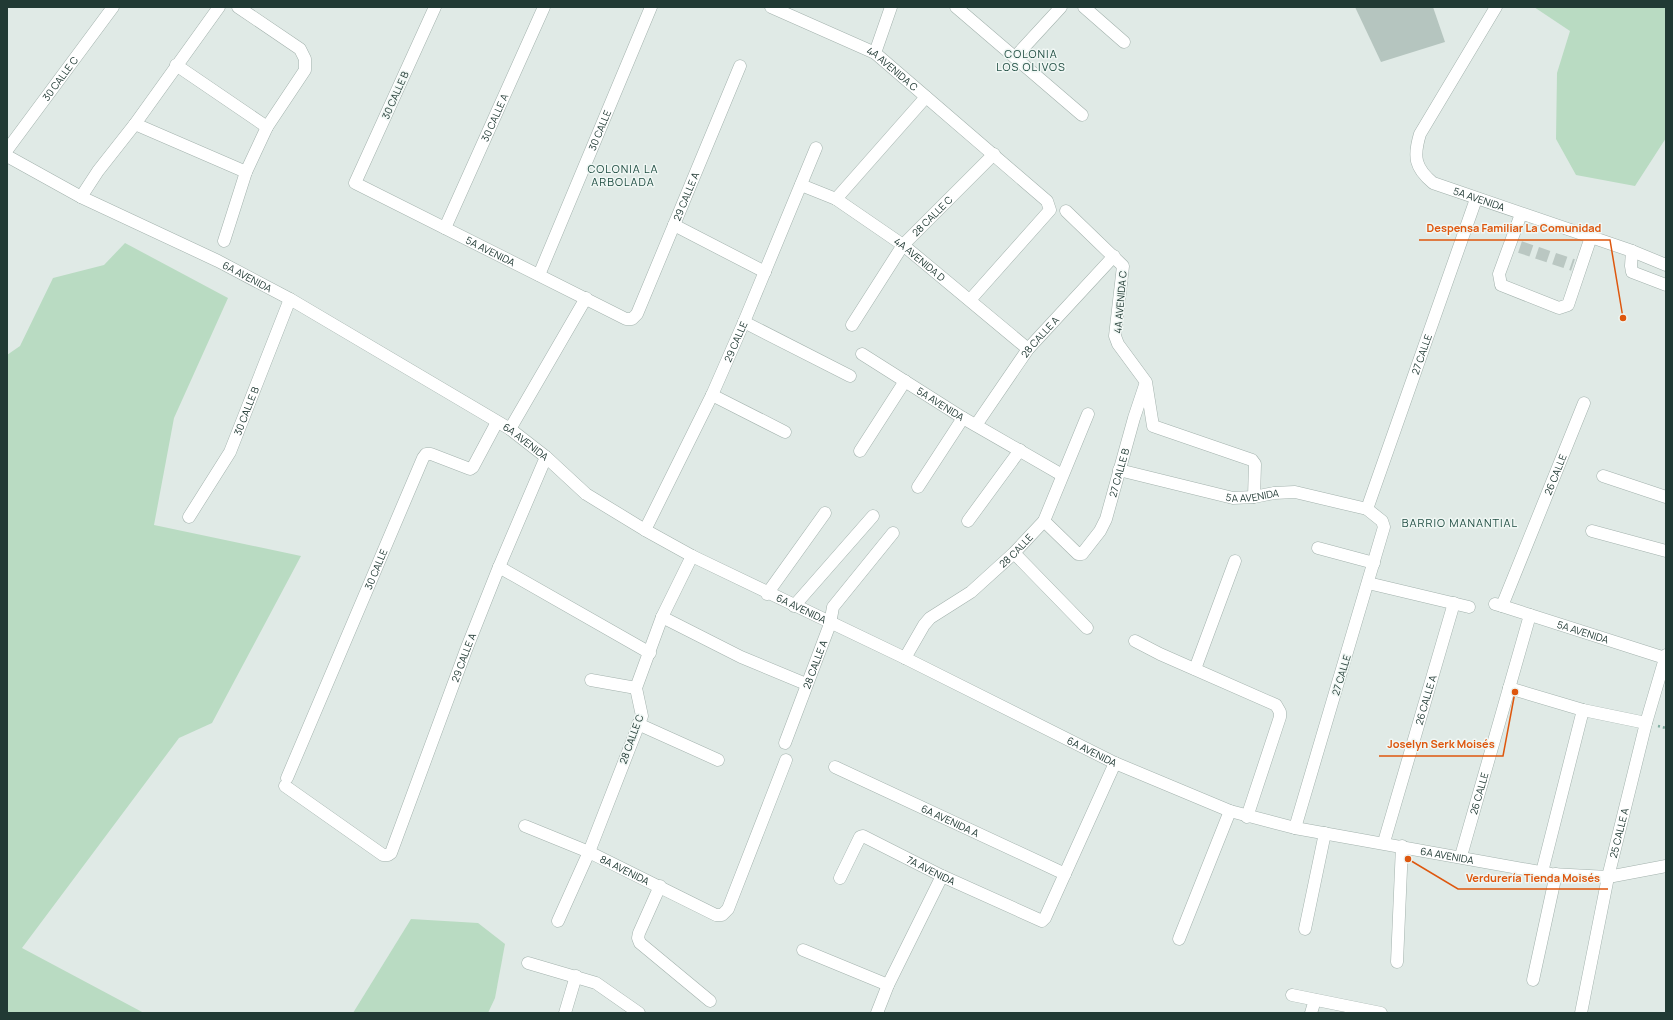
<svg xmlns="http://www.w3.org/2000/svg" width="1673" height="1020" font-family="Manrope,sans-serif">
  <rect width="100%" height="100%" fill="#e0eae6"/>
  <g fill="#b9dbc2">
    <polygon points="1534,7 1666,7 1666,138 1635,186 1576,175 1556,139 1557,73 1570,31"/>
    <polygon points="125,243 228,298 174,418 154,525 301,556 212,723 179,738 22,948 144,1013 7,1013 7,355 20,346 53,278 104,265"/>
    <polygon points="411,919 478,923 505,944 495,998 488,1013 353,1013"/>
  </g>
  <polygon fill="#b5c5bf" points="1355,7 1433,7 1445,42 1381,62"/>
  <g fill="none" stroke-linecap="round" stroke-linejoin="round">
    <polyline stroke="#bac7c2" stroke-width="12" stroke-dasharray="12 6" stroke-linecap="butt" points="1520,247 1573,265"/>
    <defs>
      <g id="minor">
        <path id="s1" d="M435,7l-80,176 271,136h6l5,-5 103,-248"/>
        <path id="s2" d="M771,7l104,46 172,148 3,9 -80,90"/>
        <polyline points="956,7 1082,115"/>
        <polyline points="1084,7 1124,42"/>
        <path id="s3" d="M1496,7l-76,127c-7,23 -5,34 13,49l199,68 34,14"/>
        <polyline points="875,53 891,7"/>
        <polyline points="1015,57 1061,7"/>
        <polyline points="176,65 267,127"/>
        <polyline points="135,124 246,172"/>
        <path id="s4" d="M7,150l106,-143"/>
        <path id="s5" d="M7,156l74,41 137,64 72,38 220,130 36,28 40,37 59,36 47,26 213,102 210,105 115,48 65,17 256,46 57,3 58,-11"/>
        <path id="s6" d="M801,185l35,14 67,46 125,104"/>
        <polyline points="81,197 98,171 135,124 219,7"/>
        <polyline points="836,199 926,97"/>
        <polyline points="1066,211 1123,266 1115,336 1118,344 1146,382 1153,426 1252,460 1255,464 1254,497"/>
        <polyline points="1521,214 1499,274 1501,285 1559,308 1568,305 1591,237"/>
        <polyline points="674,225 765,272"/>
        <path id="s7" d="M445,228l99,-221"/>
        <polyline points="224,241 246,172 267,127 305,70 305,59 300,49 238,7"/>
        <polyline points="1632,251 1631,266 1632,272 1666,285"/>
        <path id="s8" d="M539,275l112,-268"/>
        <polyline points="744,322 850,376"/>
        <path id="s9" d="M852,325l51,-80 91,-91"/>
        <path id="s10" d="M862,354l101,64 99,57"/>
        <polyline points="712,395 785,432"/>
        <path id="s11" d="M976,425l52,-76 86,-93"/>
        <polyline points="510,429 586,298"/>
        <polyline points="860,451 905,381"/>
        <path id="s12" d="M1119,470l114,28 21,-1 20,-4 21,-1 72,17 15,12 2,6 -89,301"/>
        <polyline points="1603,476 1666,497"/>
        <polyline points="918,487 963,418"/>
        <path id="s13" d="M1367,509l109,-310"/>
        <path id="s14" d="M189,517l41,-65 60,-153"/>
        <polyline points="968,521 1020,450"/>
        <path id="s15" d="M1044,521l34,33h4l18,-23 6,-12 28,-101 11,-33"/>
        <path id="s16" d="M645,530l67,-135 32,-73 72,-174"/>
        <polyline points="1592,531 1666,551"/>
        <polyline points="1318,548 1374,563"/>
        <polyline points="1014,553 1087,628"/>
        <polyline points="499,567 650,653"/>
        <polyline points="1368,583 1469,607"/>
        <polyline points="767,594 825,513"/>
        <path id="s17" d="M1495,604l7,2 82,-203"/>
        <polyline points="794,606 873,516"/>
        <path id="s18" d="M1502,606l163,52"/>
        <polyline points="662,617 741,657 806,684"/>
        <polyline points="1135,641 1160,654 1276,705 1280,712 1280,717 1247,817"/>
        <path id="s19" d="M905,658l19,-33 6,-7 41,-26 43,-39 30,-32 44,-107"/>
        <polyline points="1195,669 1235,561"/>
        <polyline points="591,680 636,688"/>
        <polyline points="1509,688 1583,710 1646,723"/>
        <polyline points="638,724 718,760"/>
        <path id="s20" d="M785,743l45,-119 3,-17 60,-74"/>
        <path id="s21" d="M835,767l230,107"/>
        <path id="s22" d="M287,778l136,-320 3,-4h5l39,15 3,-2 24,-45"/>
        <path id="s23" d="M285,786l98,69h5l3,-2 75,-203 33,-83 47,-110"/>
        <path id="s24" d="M525,826l64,26 127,63h6l6,-6 58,-149"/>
        <path id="s25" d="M1384,842l70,-239"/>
        <path id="s26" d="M1461,856l69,-241"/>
        <polyline points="1542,872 1583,710"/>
        <path id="s27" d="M840,878l20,-41 3,-1 79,40 100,45 3,-3 70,-155"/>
        <polyline points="660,886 639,933 638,938 640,943 710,1001"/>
        <polyline points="558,921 589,852 642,716 636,688 662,617 692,556"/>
        <polyline points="1305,929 1325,833"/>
        <polyline points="1179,939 1230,811"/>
        <polyline points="803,950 888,985"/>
        <polyline points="1397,962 1402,846"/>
        <polyline points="528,963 596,983 639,1013"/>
        <polyline points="1533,980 1556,874"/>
        <polyline points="1292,995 1381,1013"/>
        <polyline points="565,1013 576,976"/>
        <polyline points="877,1013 888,985 942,876"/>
        <polyline points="1311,1013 1315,1000"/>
        <path id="s28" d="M1581,1013l27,-136 38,-154 20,-68"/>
      </g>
    </defs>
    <use href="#minor" stroke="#a3b2ad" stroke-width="13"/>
    <polyline stroke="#81ada0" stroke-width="2.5" stroke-dasharray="2 3" stroke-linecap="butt" points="1658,726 1666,728"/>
    <use href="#minor" stroke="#fff" stroke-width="12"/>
  </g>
  <g text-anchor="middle" stroke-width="3" stroke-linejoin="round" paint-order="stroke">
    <g font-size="10" fill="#213a34" stroke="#f0f7f4">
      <text dy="4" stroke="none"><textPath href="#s2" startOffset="137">4A AVENIDA C</textPath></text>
      <text dy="4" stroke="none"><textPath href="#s4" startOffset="89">30 CALLE C</textPath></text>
      <text transform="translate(395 95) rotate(-66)" y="4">30 CALLE B</text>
      <text dy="4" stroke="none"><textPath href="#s7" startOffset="121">30 CALLE A</textPath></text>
      <text dy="4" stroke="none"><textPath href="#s8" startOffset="157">30 CALLE</textPath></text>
      <text dy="4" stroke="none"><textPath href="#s1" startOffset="637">29 CALLE A</textPath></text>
      <text dy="4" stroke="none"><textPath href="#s3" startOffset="252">5A AVENIDA</textPath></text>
      <text dy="4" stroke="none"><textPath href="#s9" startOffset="136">28 CALLE C</textPath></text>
      <text dy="4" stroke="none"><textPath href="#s1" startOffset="345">5A AVENIDA</textPath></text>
      <text dy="4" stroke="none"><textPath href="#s6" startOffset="141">4A AVENIDA D</textPath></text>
      <text dy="4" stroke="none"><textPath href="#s5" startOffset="269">6A AVENIDA</textPath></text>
      <text transform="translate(1120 302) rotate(-85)" y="4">4A AVENIDA C</text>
      <text dy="4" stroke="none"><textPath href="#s11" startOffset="109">28 CALLE A</textPath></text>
      <text dy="4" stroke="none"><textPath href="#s16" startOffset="209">29 CALLE</textPath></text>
      <text dy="4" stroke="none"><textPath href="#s13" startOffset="164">27 CALLE</textPath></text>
      <text dy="4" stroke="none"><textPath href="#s10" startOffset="93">5A AVENIDA</textPath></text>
      <text dy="4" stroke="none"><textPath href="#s14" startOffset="121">30 CALLE B</textPath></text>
      <text dy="4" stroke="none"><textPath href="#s5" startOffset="593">6A AVENIDA</textPath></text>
      <text dy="4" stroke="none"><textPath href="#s15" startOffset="142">27 CALLE B</textPath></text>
      <text dy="4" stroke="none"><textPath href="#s17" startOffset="149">26 CALLE</textPath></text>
      <text dy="4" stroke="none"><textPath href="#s12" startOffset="137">5A AVENIDA</textPath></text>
      <text dy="4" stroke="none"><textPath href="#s19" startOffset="157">28 CALLE</textPath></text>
      <text dy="4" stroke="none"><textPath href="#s22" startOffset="227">30 CALLE</textPath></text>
      <text dy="4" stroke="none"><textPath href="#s5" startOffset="917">6A AVENIDA</textPath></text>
      <text dy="4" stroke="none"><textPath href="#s18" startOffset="85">5A AVENIDA</textPath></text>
      <text dy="4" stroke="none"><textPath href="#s23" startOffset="337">29 CALLE A</textPath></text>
      <text dy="4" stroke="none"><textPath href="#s20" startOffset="84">28 CALLE A</textPath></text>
      <text transform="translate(1341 675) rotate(-73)" y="4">27 CALLE</text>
      <text dy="4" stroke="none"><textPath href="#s25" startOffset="148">26 CALLE A</textPath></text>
      <text transform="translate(631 739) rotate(-70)" y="4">28 CALLE C</text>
      <text dy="4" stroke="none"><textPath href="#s5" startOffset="1241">6A AVENIDA</textPath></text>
      <text dy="4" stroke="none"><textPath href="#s26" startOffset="65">26 CALLE</textPath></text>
      <text dy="4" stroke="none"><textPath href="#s21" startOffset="127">6A AVENIDA A</textPath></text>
      <text dy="4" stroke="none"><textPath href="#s28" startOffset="184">25 CALLE A</textPath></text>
      <text dy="4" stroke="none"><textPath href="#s5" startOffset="1613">6A AVENIDA</textPath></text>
      <text dy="4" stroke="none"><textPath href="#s24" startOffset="109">8A AVENIDA</textPath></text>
      <text dy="4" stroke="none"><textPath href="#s27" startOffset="125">7A AVENIDA</textPath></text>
    </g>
    <g font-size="11" letter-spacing="1" fill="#1e4c41" stroke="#f0f7f4">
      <text x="1031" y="58">COLONIA<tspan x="1031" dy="13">LOS OLIVOS</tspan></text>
      <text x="623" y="173">COLONIA LA<tspan x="623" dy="13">ARBOLADA</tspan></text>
      <text x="1460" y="527">BARRIO MANANTIAL</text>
    </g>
  </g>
  <path fill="none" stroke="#de570e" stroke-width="1.5" d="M1623 318L1610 240H1419M1515 692L1503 756H1379M1408 859L1458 889H1608"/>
  <g fill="#de570e" stroke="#f0f7f4" stroke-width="1.5">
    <circle cx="1623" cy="318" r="4"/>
    <circle cx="1515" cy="692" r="4"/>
    <circle cx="1408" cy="859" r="4"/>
  </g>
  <g font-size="11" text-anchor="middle" font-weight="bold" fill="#de570e" stroke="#f0f7f4" stroke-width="3" stroke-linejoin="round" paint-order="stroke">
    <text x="1514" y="232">Despensa Familiar La Comunidad</text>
    <text x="1441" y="748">Joselyn Serk Moisés</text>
    <text x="1533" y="882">Verdurería Tienda Moisés</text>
  </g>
  <rect width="1673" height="1020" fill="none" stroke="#213a34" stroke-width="16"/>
</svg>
